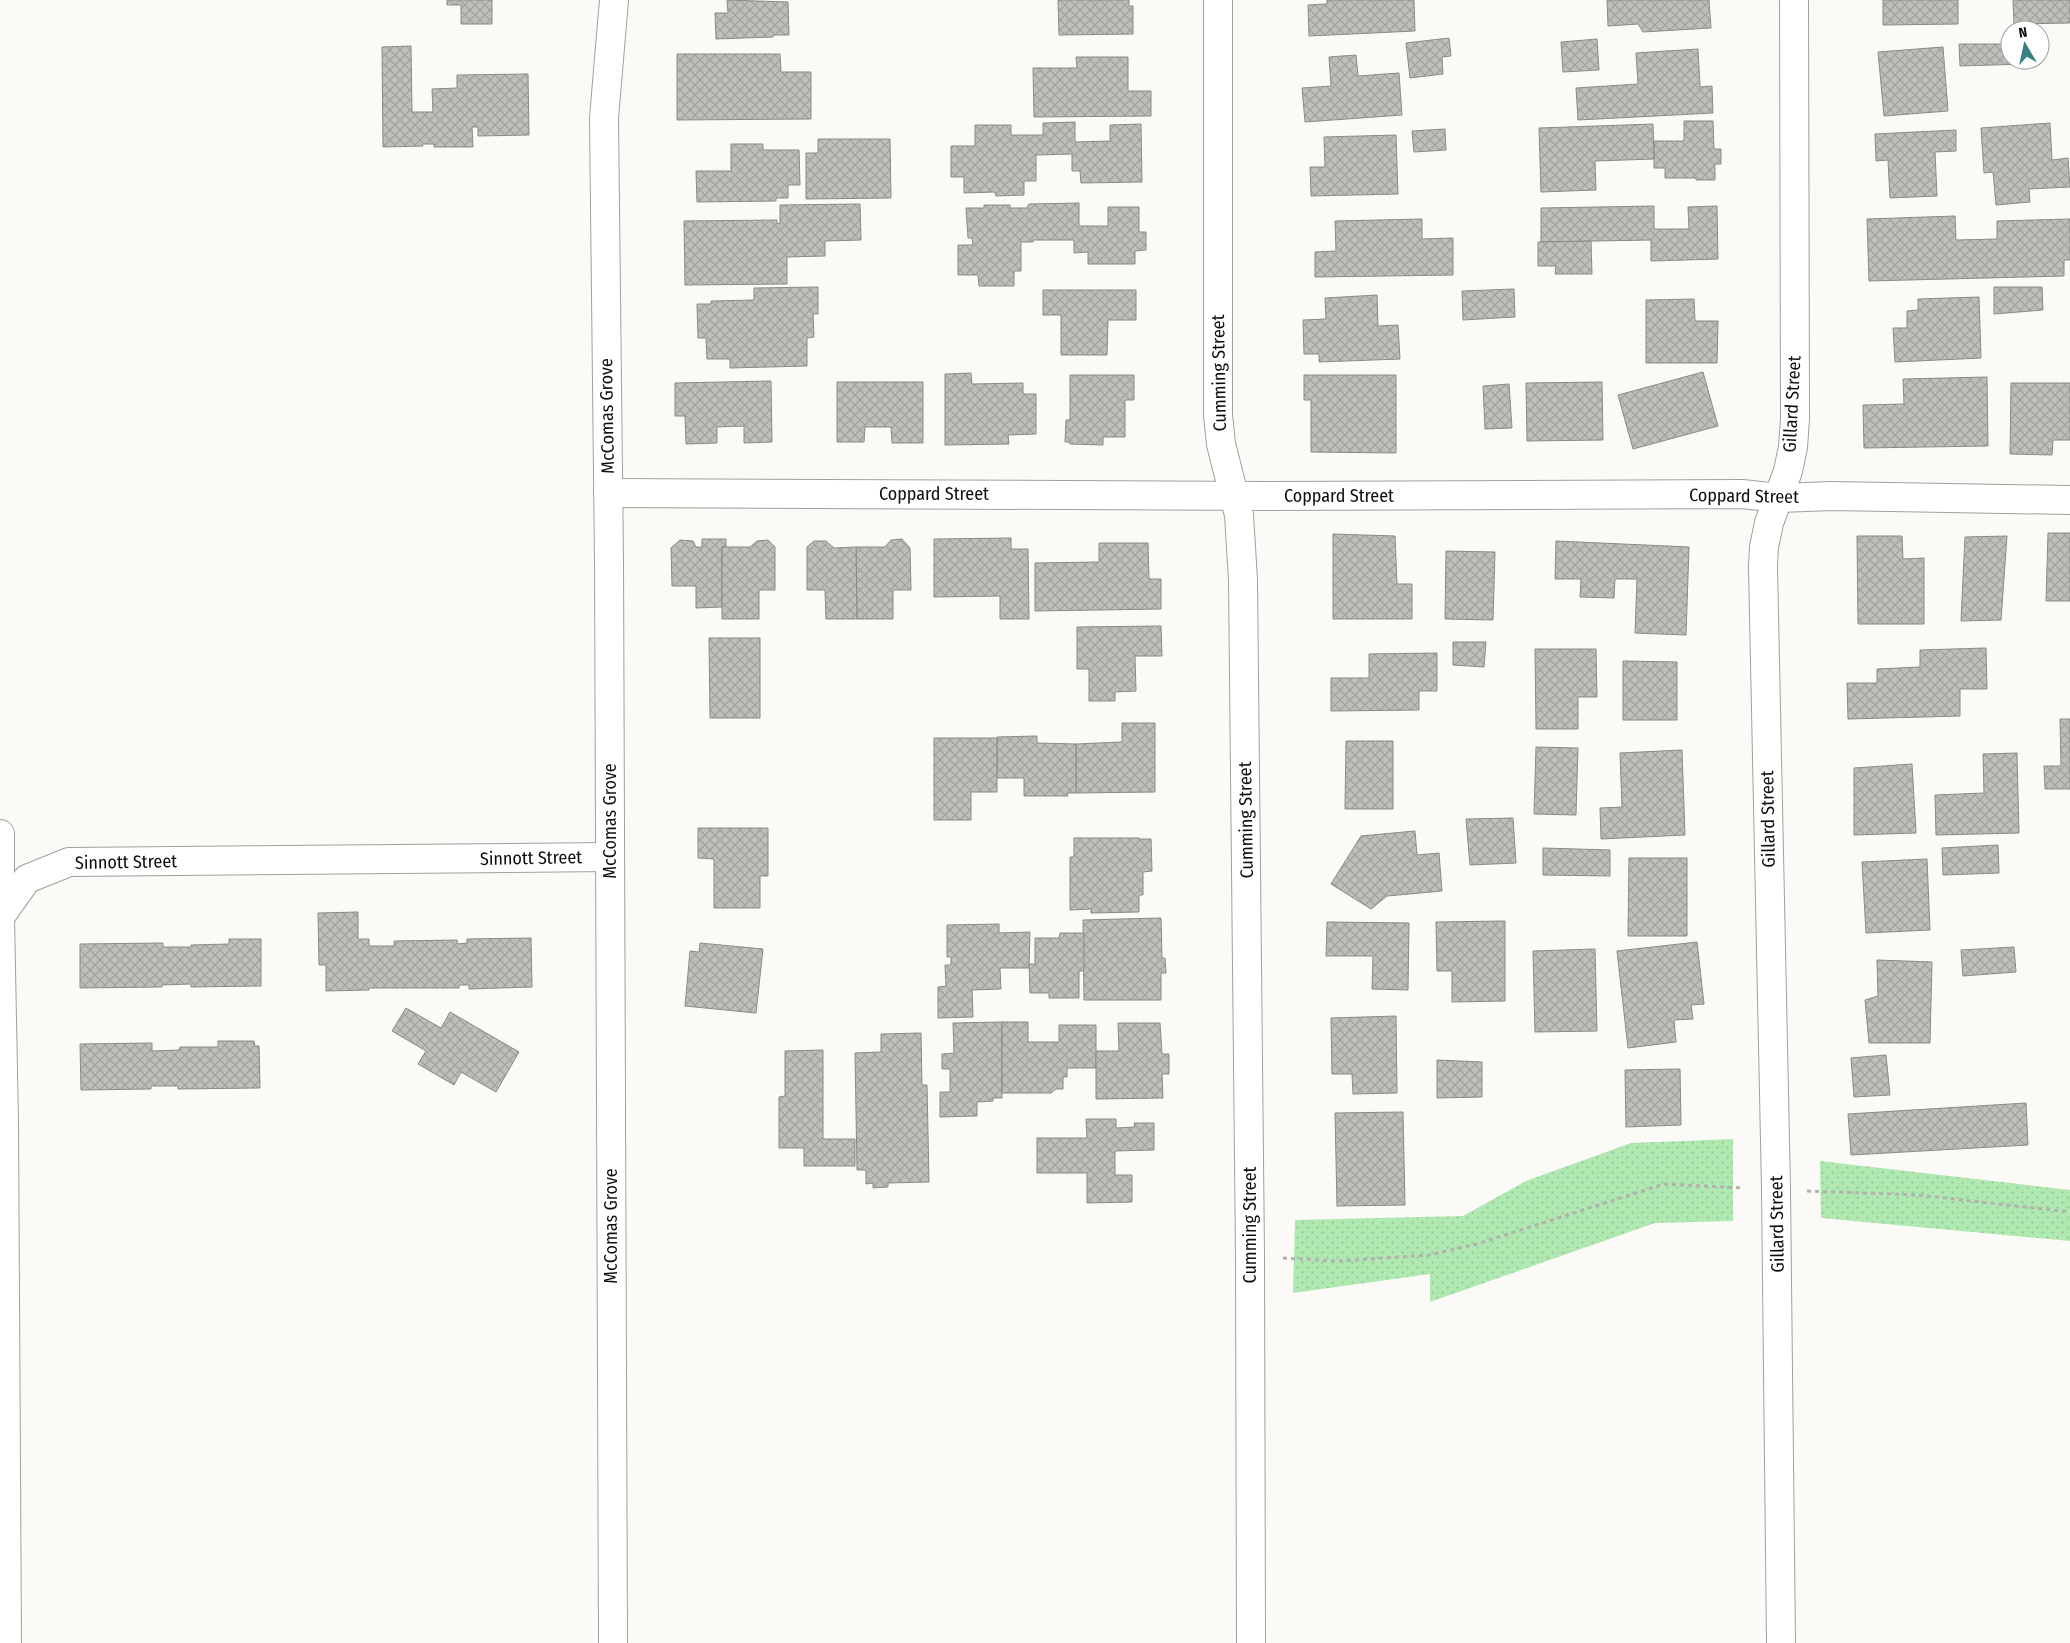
<svg xmlns="http://www.w3.org/2000/svg" width="2070" height="1643" font-family="'Fira Sans Condensed',sans-serif">
  <defs>
    <pattern id="park-dots" width="8" height="8" patternUnits="userSpaceOnUse" patternTransform="scale(1.25)"><rect width="8" height="8" fill="#b0e8b1"/><path d="M2 2h.1M6 6h.1" fill="none" stroke="#96c697" stroke-width="1.8" stroke-linecap="round"/></pattern>
    <pattern id="building-cross-hatch" width="8" height="8" patternUnits="userSpaceOnUse" patternTransform="scale(1.25)"><rect width="8" height="8" fill="#c0beba"/><path d="M0 0l8 8M0 8l8-8" fill="none" stroke="#a4a29f"/></pattern>
  </defs>
  <rect width="100%" height="100%" fill="#fbfaf6"/>
  <g fill="url(#park-dots)">
    <polygon points="1733,1139 1733,1221 1655,1223 1430,1302 1430,1274 1293,1293 1295,1220 1463,1216 1526,1181 1631,1143"/>
    <polygon points="1820,1161 2070,1190 2070,1241 1821,1218"/>
  </g>
  <g fill="url(#building-cross-hatch)" stroke="#8b8a86">
    <polygon points="447,0 492,0 492,24 461,24 461,5 447,5"/>
    <polygon points="727,0 788,2 789,35 774,35 773,37 716,39 715,13 728,13"/>
    <polygon points="1058,0 1129,0 1129,6 1133,6 1133,34 1059,35"/>
    <polygon points="1327,0 1414,0 1415,31 1309,36 1308,5 1327,4"/>
    <polygon points="1607,0 1709,0 1711,28 1643,32 1638,24 1608,26"/>
    <polygon points="1883,0 1958,0 1958,24 1883,25"/>
    <polygon points="2013,0 2070,0 2070,23 2014,24"/>
    <polygon points="1449,38 1451,56 1442,57 1443,74 1410,78 1406,43"/>
    <polygon points="1597,39 1599,70 1563,72 1561,42"/>
    <polygon points="1959,44 2010,44 2010,60 2025,60 2025,64 1960,66"/>
    <polygon points="411,46 412,112 433,112 432,89 457,88 457,75 528,74 529,135 478,136 478,127 472,127 473,147 434,147 434,144 422,144 423,146 383,147 382,47"/>
    <polygon points="1943,47 1948,111 1884,116 1878,52"/>
    <polygon points="1698,49 1700,87 1712,86 1713,113 1578,120 1576,88 1638,84 1636,53"/>
    <polygon points="677,54 780,54 781,72 811,72 811,119 677,120"/>
    <polygon points="1356,55 1358,76 1399,73 1402,115 1305,122 1302,88 1331,86 1329,57"/>
    <polygon points="1076,57 1128,57 1128,91 1151,91 1151,116 1034,117 1033,68 1077,68"/>
    <polygon points="1684,121 1713,121 1714,149 1721,149 1721,164 1715,164 1715,180 1696,180 1696,178 1665,178 1665,168 1654,168 1654,141 1684,141"/>
    <polygon points="1075,122 1075,142 1110,141 1110,125 1141,124 1142,182 1081,183 1080,171 1072,171 1072,154 1036,155 1036,181 1024,181 1024,195 996,196 995,192 964,193 964,177 951,177 951,146 975,146 975,125 1011,125 1011,135 1043,135 1043,123"/>
    <polygon points="2050,123 2052,160 2068,158 2070,187 2029,189 2030,202 1996,205 1993,172 1984,173 1981,128"/>
    <polygon points="1653,124 1654,159 1595,161 1596,190 1541,192 1539,128"/>
    <polygon points="1445,129 1446,150 1414,152 1412,131"/>
    <polygon points="1956,130 1956,151 1935,152 1937,196 1890,198 1888,160 1876,161 1875,134"/>
    <polygon points="1396,135 1398,194 1311,196 1310,167 1325,167 1324,137"/>
    <polygon points="818,139 890,139 891,198 806,199 806,153 818,153"/>
    <polygon points="731,144 763,144 763,150 799,150 800,185 788,185 788,198 776,198 776,201 697,202 696,171 731,171"/>
    <polygon points="1079,203 1079,226 1108,226 1108,207 1139,207 1139,232 1146,232 1146,250 1135,251 1135,264 1088,264 1088,252 1074,253 1074,240 1033,240 1033,242 1021,242 1021,271 1014,271 1014,286 979,286 978,275 958,275 958,245 973,245 972,238 968,238 966,208 984,208 984,205 1010,205 1010,208 1027,208 1029,204"/>
    <polygon points="860,204 861,240 825,241 825,256 787,257 787,284 685,285 684,221 777,220 777,223 780,224 780,205"/>
    <polygon points="1654,206 1654,229 1689,229 1688,207 1717,206 1718,259 1651,261 1651,240 1541,242 1541,208"/>
    <polygon points="1955,216 1956,240 1997,239 1997,221 2070,219 2070,260 2064,260 2064,276 1869,281 1867,219"/>
    <polygon points="1422,219 1422,239 1453,238 1453,275 1315,277 1315,252 1336,251 1335,221"/>
    <polygon points="1591,241 1592,274 1555,274 1556,266 1538,266 1538,242"/>
    <polygon points="818,287 818,314 813,314 814,337 807,338 807,366 730,368 730,359 707,359 706,338 698,338 697,304 711,304 711,301 754,300 754,288"/>
    <polygon points="1994,287 2042,287 2043,310 1994,314"/>
    <polygon points="1514,289 1515,317 1463,320 1462,291"/>
    <polygon points="1043,290 1136,290 1136,320 1108,320 1107,355 1061,355 1061,315 1043,315"/>
    <polygon points="1377,295 1378,326 1398,325 1400,359 1319,362 1319,354 1304,354 1303,320 1326,319 1325,298"/>
    <polygon points="1979,297 1981,358 1895,362 1893,328 1907,328 1907,311 1918,310 1918,299"/>
    <polygon points="1694,299 1695,321 1718,321 1717,363 1646,363 1646,300"/>
    <polygon points="1703,372 1718,426 1633,449 1618,395"/>
    <polygon points="971,373 972,384 1023,383 1023,394 1036,394 1036,434 1008,435 1009,444 945,445 945,374"/>
    <polygon points="1070,375 1134,375 1134,400 1125,400 1125,437 1103,437 1103,445 1070,444 1069,442 1065,442 1066,420 1070,420"/>
    <polygon points="1304,375 1396,375 1396,453 1311,452 1311,400 1304,400"/>
    <polygon points="1987,377 1988,446 1864,448 1863,405 1904,404 1903,379"/>
    <polygon points="771,381 772,442 744,443 744,426 717,427 717,443 686,444 685,416 675,416 675,383"/>
    <polygon points="837,382 923,382 923,443 892,443 891,427 865,427 864,442 837,442"/>
    <polygon points="1602,382 1603,440 1527,441 1526,383"/>
    <polygon points="2011,383 2070,383 2070,440 2053,440 2052,455 2010,454"/>
    <polygon points="1509,384 1512,428 1485,429 1483,386"/>
    <polygon points="2048,533 2070,533 2070,601 2046,601"/>
    <polygon points="1333,534 1395,536 1397,584 1412,584 1412,619 1333,619"/>
    <polygon points="1857,536 1902,536 1903,559 1924,558 1924,624 1858,624"/>
    <polygon points="2007,536 2001,620 1961,621 1965,537"/>
    <polygon points="1011,538 1011,549 1028,549 1029,619 1000,619 1000,596 934,597 934,539"/>
    <polygon points="702,539 726,539 726,547 722,547 722,607 696,608 696,586 672,586 671,548 680,540 693,541 696,547 702,547"/>
    <polygon points="902,539 910,548 911,590 893,590 893,619 857,619 856,547 885,547 891,540"/>
    <polygon points="768,540 775,547 775,590 759,590 759,619 722,619 722,547 750,547 757,541"/>
    <polygon points="814,541 826,541 834,548 856,547 857,619 826,619 825,590 807,590 807,547"/>
    <polygon points="1556,541 1689,547 1686,635 1635,633 1637,579 1615,579 1614,598 1580,597 1581,579 1555,579"/>
    <polygon points="1099,543 1148,543 1149,579 1161,579 1161,609 1035,611 1035,563 1099,562"/>
    <polygon points="1446,551 1495,552 1493,620 1445,619"/>
    <polygon points="1161,626 1162,656 1135,656 1136,691 1115,692 1115,701 1089,701 1089,669 1077,669 1077,627"/>
    <polygon points="709,638 760,638 760,718 710,718"/>
    <polygon points="1453,642 1486,642 1484,667 1453,665"/>
    <polygon points="1986,648 1987,689 1960,689 1960,716 1848,719 1847,683 1877,683 1877,669 1920,667 1920,650"/>
    <polygon points="1535,649 1596,649 1597,697 1578,697 1578,729 1536,729"/>
    <polygon points="1437,653 1437,691 1419,691 1419,710 1331,711 1331,678 1369,678 1369,654"/>
    <polygon points="1623,661 1677,662 1677,720 1623,720"/>
    <polygon points="2060,719 2070,719 2070,789 2045,789 2044,766 2061,766"/>
    <polygon points="1122,723 1155,723 1155,792 1076,793 1076,744 1122,742"/>
    <polygon points="1037,736 1037,743 1076,744 1076,793 1067,793 1068,796 1024,796 1024,778 997,778 997,737"/>
    <polygon points="934,738 997,738 997,792 971,792 971,820 934,820"/>
    <polygon points="1346,741 1393,741 1393,809 1345,809"/>
    <polygon points="1536,747 1578,748 1576,815 1534,814"/>
    <polygon points="1682,750 1685,835 1601,839 1600,808 1622,807 1620,753"/>
    <polygon points="2017,753 2019,833 1936,835 1935,795 1984,793 1983,754"/>
    <polygon points="1912,764 1916,833 1854,835 1854,768"/>
    <polygon points="1513,818 1516,863 1470,865 1466,819"/>
    <polygon points="698,828 768,828 768,876 760,876 760,908 714,908 714,859 698,858"/>
    <polygon points="1415,831 1417,855 1439,853 1442,891 1387,896 1371,909 1331,884 1361,836"/>
    <polygon points="1074,838 1139,838 1139,839 1151,839 1152,871 1143,872 1143,895 1139,895 1139,912 1091,913 1091,909 1070,910 1070,857 1074,857"/>
    <polygon points="1998,845 1999,873 1943,875 1942,848"/>
    <polygon points="1543,848 1610,850 1610,876 1543,875"/>
    <polygon points="1629,858 1687,858 1687,936 1628,936"/>
    <polygon points="1927,859 1930,930 1866,933 1862,862"/>
    <polygon points="358,912 358,939 369,939 369,946 394,946 394,941 457,940 458,944 467,943 467,939 531,938 532,987 469,989 469,985 459,985 459,988 369,988 369,990 326,991 326,965 319,965 318,913"/>
    <polygon points="1161,918 1162,958 1165,958 1166,973 1161,973 1161,1000 1084,1000 1083,920"/>
    <polygon points="1505,921 1505,1001 1452,1002 1452,971 1437,971 1436,922"/>
    <polygon points="1327,922 1409,923 1408,990 1372,989 1373,956 1326,956"/>
    <polygon points="999,924 999,933 1030,932 1029,968 1000,968 1001,989 972,990 973,1017 938,1018 938,987 946,986 945,965 951,965 951,957 947,957 947,925"/>
    <polygon points="1060,933 1084,933 1084,971 1079,971 1079,998 1049,998 1049,993 1030,993 1029,964 1035,964 1035,938 1059,938"/>
    <polygon points="229,939 261,939 261,986 191,987 191,984 162,985 162,987 80,988 80,944 163,943 163,947 191,947 191,945 229,944"/>
    <polygon points="1697,942 1704,1004 1691,1005 1693,1019 1674,1020 1676,1042 1628,1048 1617,951"/>
    <polygon points="700,943 763,949 756,1013 685,1006 690,951 699,952"/>
    <polygon points="2014,947 2016,972 1963,976 1961,950"/>
    <polygon points="1595,949 1597,1031 1535,1032 1533,951"/>
    <polygon points="1877,960 1932,962 1930,1043 1869,1043 1865,1000 1878,996"/>
    <polygon points="406,1008 441,1028 450,1012 519,1052 496,1092 461,1072 454,1085 418,1064 426,1051 392,1031"/>
    <polygon points="1396,1016 1397,1093 1353,1094 1352,1074 1332,1074 1331,1018"/>
    <polygon points="1002,1022 1002,1098 993,1098 993,1101 977,1102 977,1116 940,1117 940,1092 950,1092 950,1069 942,1069 942,1054 954,1053 953,1023"/>
    <polygon points="1002,1022 1028,1022 1028,1042 1059,1042 1059,1025 1096,1025 1096,1068 1067,1068 1067,1077 1063,1077 1063,1089 1056,1089 1051,1093 1002,1093"/>
    <polygon points="1118,1023 1160,1023 1162,1054 1169,1054 1169,1074 1162,1074 1163,1098 1096,1099 1096,1051 1119,1051"/>
    <polygon points="921,1033 922,1085 927,1085 929,1182 888,1183 888,1187 873,1188 873,1183 866,1184 866,1170 857,1170 855,1053 881,1052 881,1034"/>
    <polygon points="218,1041 254,1041 255,1046 259,1046 260,1088 178,1089 178,1086 151,1086 151,1089 81,1090 80,1044 152,1043 152,1051 179,1050 180,1047 218,1047"/>
    <polygon points="823,1050 823,1139 855,1139 855,1166 804,1166 804,1148 779,1148 779,1097 785,1096 785,1051"/>
    <polygon points="1886,1055 1890,1095 1854,1097 1851,1058"/>
    <polygon points="1437,1060 1482,1062 1482,1097 1437,1098"/>
    <polygon points="1680,1069 1681,1125 1626,1127 1625,1070"/>
    <polygon points="2026,1103 2028,1145 1851,1155 1848,1114"/>
    <polygon points="1403,1112 1405,1205 1337,1206 1335,1113"/>
    <polygon points="1086,1119 1116,1119 1116,1128 1135,1127 1134,1123 1154,1123 1154,1150 1115,1151 1115,1175 1132,1175 1132,1202 1087,1203 1087,1173 1037,1173 1037,1138 1087,1138"/>
  </g>
  <g fill="none" stroke-linecap="round" stroke-linejoin="round">
    <defs>
      <g id="minor">
        <polyline points="1218,0 1218,415 1221,444 1239,515 1243,580 1250,1255 1251,1643"/>
        <polyline points="608,493 1264,496 1742,494 1779,498 1832,496 2070,500"/>
        <polyline points="0,834 0,917"/>
        <polyline points="7,1643 4,1122 0,917 27,879 69,862 610,857"/>
        <polyline points="613,1643 609,561 604,118 614,0"/>
        <polyline points="1781,1643 1776,1189 1763,566 1764,547 1769,523 1788,471 1793,447 1795,419 1794,0"/>
      </g>
    </defs>
    <use href="#minor" stroke="#a2a09c" stroke-width="30"/>
    <g stroke="#b3b2ae" stroke-width="3" stroke-dasharray="4 4" stroke-linecap="butt">
      <polyline points="1807,1191 1918,1195 2070,1212"/>
      <polyline points="1283,1258 1338,1261 1429,1255 1477,1244 1664,1184 1744,1188"/>
    </g>
    <use href="#minor" stroke="#fff" stroke-width="28"/>
  </g>
  <g text-anchor="middle" stroke-width="4" stroke-linejoin="round" paint-order="stroke">
    <g font-size="18" fill="#0d0d0b" stroke="#fff">
      <text transform="translate(1219 373) rotate(-91)" y="6">Cumming Street</text>
      <text transform="translate(1792 404) rotate(-87)" y="6">Gillard Street</text>
      <text transform="translate(607 416) rotate(-91)" y="6">McComas Grove</text>
      <text x="934" y="500">Coppard Street</text>
      <text x="1339" y="502">Coppard Street</text>
      <text transform="translate(1744 496) rotate(1)" y="6">Coppard Street</text>
      <text transform="translate(1768 819) rotate(-91)" y="6">Gillard Street</text>
      <text transform="translate(1246 820) rotate(-91)" y="6">Cumming Street</text>
      <text transform="translate(610 821) rotate(-90)" y="6">McComas Grove</text>
      <text transform="translate(531 858) rotate(-1)" y="6">Sinnott Street</text>
      <text transform="translate(126 862) rotate(-1)" y="6">Sinnott Street</text>
      <text transform="translate(1777 1224) rotate(-91)" y="6">Gillard Street</text>
      <text transform="translate(1250 1225) rotate(-90)" y="6">Cumming Street</text>
      <text transform="translate(611 1226) rotate(-90)" y="6">McComas Grove</text>
    </g>
  </g>
  <g transform="translate(2025 45) rotate(351)"><circle r="24" fill="#ffffff" stroke="#9e9e9d"/>
  <path d="M0-4L9 19L0 12L-9 19Z" fill="#388182"/>
  <text y="-8" font-size="14" font-weight="bold" text-anchor="middle" fill="#0d0d0b">N</text>
  </g>
</svg>
